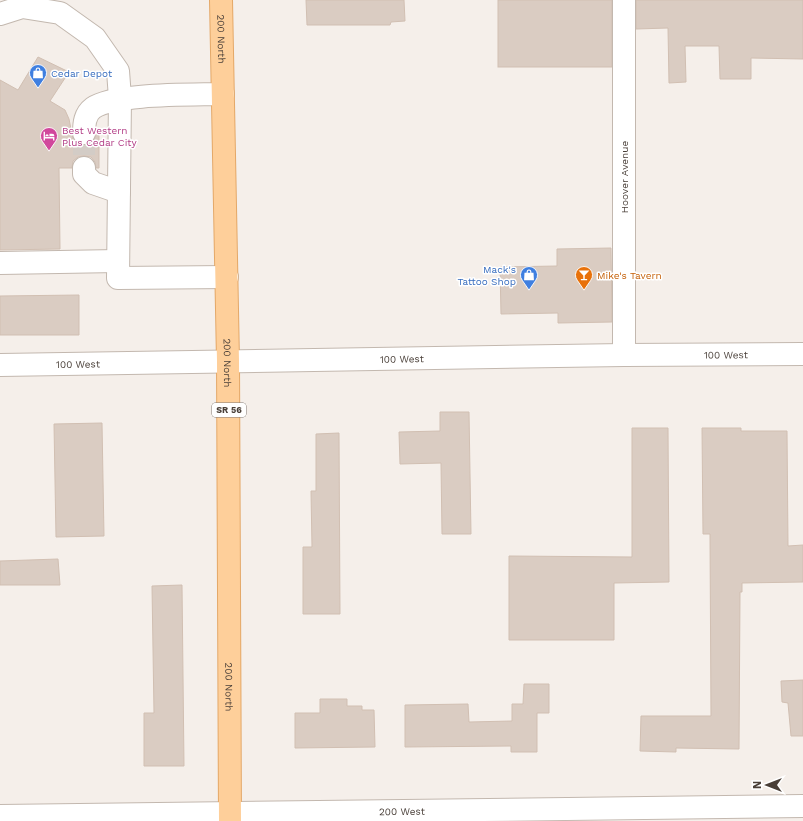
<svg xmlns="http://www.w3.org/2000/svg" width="803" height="821" font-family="'Work Sans',sans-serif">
  <rect width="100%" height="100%" fill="#f5efea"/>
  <g fill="#daccc2" stroke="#d1bfb2">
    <polygon points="306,0 404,0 405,21 391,22 390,25 307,25"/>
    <rect x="498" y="0" width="114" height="67"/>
    <polygon points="636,0 803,0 803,59 751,58 751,79 720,79 719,46 685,46 686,82 669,83 668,28 636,29"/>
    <polygon points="38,57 69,72 50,101 65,110 69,119 73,139 77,143 83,145 90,144 94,140 96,133 99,133 99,168 96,168 95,162 91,157 84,156 78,157 73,161 72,168 59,168 60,249 0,250 0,80 18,90"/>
    <polygon points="611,248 612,322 558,323 558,313 501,314 500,267 557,266 557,249"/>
    <polygon points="79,295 79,335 0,335 0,296"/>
    <polygon points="440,412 469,412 471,534 442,534 441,463 400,464 399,432 440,431"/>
    <polygon points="102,423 104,536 56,537 54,424"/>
    <polygon points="632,428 668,428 669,582 614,583 614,640 509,640 509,556 632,557"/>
    <polygon points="702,428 741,428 741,431 787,431 788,546 803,545 803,582 742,583 742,592 740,592 739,749 676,748 676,752 640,751 641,716 711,716 710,534 703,534"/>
    <polygon points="339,433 340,614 303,614 303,547 312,547 311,491 316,491 316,434"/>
    <polygon points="58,559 60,585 0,585 0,561"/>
    <polygon points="182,585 184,766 144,766 144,713 154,713 152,586"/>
    <polygon points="803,680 803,736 791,736 788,703 782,702 781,681"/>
    <polygon points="524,684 549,684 549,713 537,713 537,752 511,752 511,746 405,747 405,705 468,704 469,722 512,721 512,704 523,704"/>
    <polygon points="320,699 347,699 347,706 362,706 362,710 374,710 375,747 295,748 295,713 320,713"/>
  </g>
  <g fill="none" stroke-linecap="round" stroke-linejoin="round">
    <polyline stroke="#d3ccc6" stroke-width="22" stroke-dasharray="22 11" stroke-linecap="butt" points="84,133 84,168"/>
    <defs>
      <g id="minor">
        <polyline points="624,0 624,355"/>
        <polyline points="0,14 22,7 60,13 95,38 118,71 120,98 118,278 227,277"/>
        <path d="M84,133c0,-10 1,-19 9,-25 21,-15 101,-13 130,-14"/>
        <polyline points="84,168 84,174 93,183 119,192"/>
        <polyline points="0,263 118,261"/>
        <path id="s1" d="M0,365l624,-10 179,-1"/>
        <path id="s2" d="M0,816l803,-10"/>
      </g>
      <g id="major">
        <path id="s3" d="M221,0l7,361 2,460"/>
      </g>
    </defs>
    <use href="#minor" stroke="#c3b8af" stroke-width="24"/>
    <use href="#major" stroke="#e4a868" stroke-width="24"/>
    <use href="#minor" stroke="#fff" stroke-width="22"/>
    <use href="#major" stroke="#fecf9a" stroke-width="22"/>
  </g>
  <defs>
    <symbol id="shop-pin" viewBox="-11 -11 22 30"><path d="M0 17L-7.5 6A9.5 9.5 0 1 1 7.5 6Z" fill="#3f7fe0" stroke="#fff"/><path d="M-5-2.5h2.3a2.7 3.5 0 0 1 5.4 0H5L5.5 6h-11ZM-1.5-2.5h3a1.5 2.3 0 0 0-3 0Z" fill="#fff"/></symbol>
    <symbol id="hotel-pin" viewBox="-11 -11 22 30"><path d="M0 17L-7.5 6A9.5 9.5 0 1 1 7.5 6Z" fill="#d1479c" stroke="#fff"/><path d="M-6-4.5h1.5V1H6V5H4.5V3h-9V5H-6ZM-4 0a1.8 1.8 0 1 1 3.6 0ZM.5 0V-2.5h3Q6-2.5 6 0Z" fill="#fff"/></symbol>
    <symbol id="bar-pin" viewBox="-11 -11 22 30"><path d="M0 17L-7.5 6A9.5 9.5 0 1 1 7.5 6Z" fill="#e8710a" stroke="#fff"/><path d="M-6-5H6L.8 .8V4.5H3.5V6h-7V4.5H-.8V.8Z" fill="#fff"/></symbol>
  </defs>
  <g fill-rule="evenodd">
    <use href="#shop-pin" x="28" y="63" width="20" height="27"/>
    <use href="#hotel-pin" x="39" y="126" width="20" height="27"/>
    <use href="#shop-pin" x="519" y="265" width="20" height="27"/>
    <use href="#bar-pin" x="574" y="265" width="20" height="27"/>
  </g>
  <g text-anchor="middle" stroke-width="3" stroke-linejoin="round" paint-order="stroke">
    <rect fill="#fff" stroke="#807974" stroke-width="1" x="212" y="403" width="34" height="14" rx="3"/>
    <g font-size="9" font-weight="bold" fill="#493f38">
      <text x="229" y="413">SR 56</text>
    </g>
    <g font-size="10" fill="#493f38" stroke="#fff">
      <text dy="4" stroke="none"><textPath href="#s3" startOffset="39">200 North</textPath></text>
      <text transform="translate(624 177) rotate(-90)" y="4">Hoover Avenue</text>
      <text dy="4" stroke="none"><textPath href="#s1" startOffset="726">100 West</textPath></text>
      <text dy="4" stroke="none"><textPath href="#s1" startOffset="402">100 West</textPath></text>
      <text dy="4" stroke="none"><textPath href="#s3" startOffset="363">200 North</textPath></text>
      <text dy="4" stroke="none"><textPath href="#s1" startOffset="78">100 West</textPath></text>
      <text dy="4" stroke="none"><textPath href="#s3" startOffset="687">200 North</textPath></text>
      <text dy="4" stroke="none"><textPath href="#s2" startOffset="402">200 West</textPath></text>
    </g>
    <g font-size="10" fill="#366cbe" stroke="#fff" text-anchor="start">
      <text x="51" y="77">Cedar Depot</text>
      <text x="516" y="273" text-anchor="end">Mack's<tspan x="516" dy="12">Tattoo Shop</tspan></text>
    </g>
    <g font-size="10" fill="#b23c85" stroke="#fff" text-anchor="start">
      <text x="62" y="134">Best Western<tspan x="62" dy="12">Plus Cedar City</tspan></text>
    </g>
    <g font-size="10" fill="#c56008" stroke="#fff" text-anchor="start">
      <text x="597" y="279">Mike's Tavern</text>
    </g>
  </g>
  <g transform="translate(767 785) rotate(270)" stroke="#ffffff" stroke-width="3" paint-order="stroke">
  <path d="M0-3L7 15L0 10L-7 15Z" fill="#493f38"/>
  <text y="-6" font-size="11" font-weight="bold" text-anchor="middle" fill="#493f38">N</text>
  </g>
</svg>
